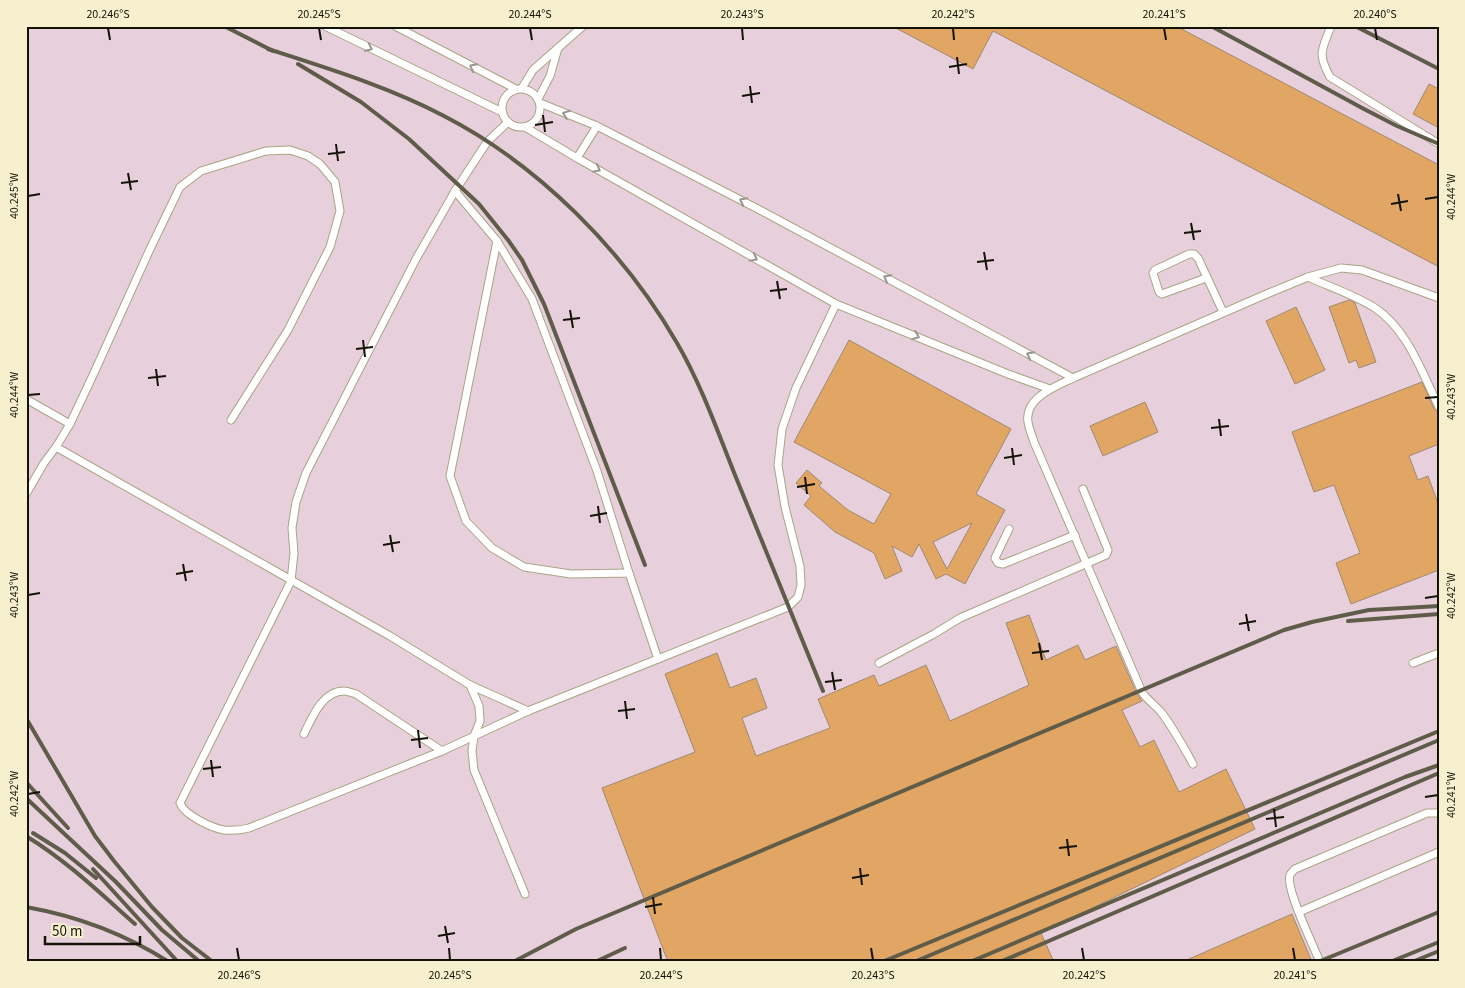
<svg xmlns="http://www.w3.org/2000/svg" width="1465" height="988" font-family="'Source Sans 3',sans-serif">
  <rect width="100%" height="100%" fill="#e8e2c2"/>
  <rect fill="#e7d0dc" x="26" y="26" width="1413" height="936"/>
  <g fill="#e1a663" stroke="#9f8972" fill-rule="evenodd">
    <polygon points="892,26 1176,26 1439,165 1439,267 993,31 973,69"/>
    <polygon points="1429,84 1439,89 1439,128 1413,114"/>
    <polygon points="1349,300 1355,303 1376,362 1359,368 1356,360 1349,363 1329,307"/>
    <polygon points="1296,307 1325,370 1295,384 1266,321"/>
    <path d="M849,340l162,89 -35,65 29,16 -40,74 -19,-10 -10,5 -17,-35 -7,13 -20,-11 10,25 -17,8 -11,-26 -39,-21 -31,-27 7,-9 -15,-13 11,-13 15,13 -3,3 29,24 26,14 17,-30 -97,-52zM972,523l-25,46 -14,-27z"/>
    <polygon points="1422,382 1434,409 1439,412 1439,444 1409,456 1418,480 1428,476 1439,506 1439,570 1351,604 1336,563 1360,553 1334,485 1314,492 1292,432"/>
    <polygon points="1145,402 1158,432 1103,456 1090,426"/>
    <polygon points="1029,615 1046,660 1078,645 1085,660 1116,646 1137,694 1142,701 1122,710 1140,747 1154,740 1179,792 1226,769 1255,829 1041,933 1054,962 668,962 602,788 695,752 665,674 717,653 730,688 756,678 767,708 742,718 756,756 830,728 818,699 874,675 879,686 926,665 950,721 1029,685 1006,623"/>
    <polygon points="1292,914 1312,962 1182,962"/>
  </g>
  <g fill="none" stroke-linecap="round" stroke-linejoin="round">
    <defs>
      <g id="service">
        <polyline points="325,26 502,112"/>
        <polyline points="395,26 516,89"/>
        <path d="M1331,26c-9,24 -14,27 -1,51l109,67"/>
        <polyline points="522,88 533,70 583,26"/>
        <circle cx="521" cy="108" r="19"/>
        <polyline points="538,99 550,76 558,48"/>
        <polyline points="540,103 597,126 758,209 1073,378"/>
        <path d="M508,122l-21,20 -32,49 -39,68 -110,214 -10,29 -4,26 2,25 -3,28 -111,222c4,12 32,25 44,27 9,1 17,0 25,-2l193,-77 86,-40 260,-104 10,-10 3,-12 -1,-19 -15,-59 -7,-42 4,-36 14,-41 40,-84"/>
        <polyline points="525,127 577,158 836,304 1008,374 1050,389"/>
        <polyline points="577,158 597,126"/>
        <polyline points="455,191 497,241 532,299 597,471 629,573"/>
        <polyline points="497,241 450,476 466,521 492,548 524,567 571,574 629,573 658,659"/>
        <path d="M1308,277c22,10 47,18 67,31 33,22 47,65 64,99"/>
        <polyline points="1206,278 1162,294 1159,292 1153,273 1155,270 1189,254 1194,254 1198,258 1223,312"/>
        <polyline points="26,399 70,424"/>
        <polyline points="56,447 390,636 470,685 528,711"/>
        <polyline points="26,494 44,463 56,447 70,424 94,373 150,249 180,187 201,171 266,151 290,150 308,156 320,164 335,182 340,211 330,247 288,330 231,420"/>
        <polyline points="1009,529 995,558 998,563 1003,564 1075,535"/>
        <polyline points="879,663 934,634 960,618 1106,555 1108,550 1083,489"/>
        <polyline points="1413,663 1439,653"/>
        <polyline points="470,685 479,706 480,721 474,736 472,751 474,770 525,894"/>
        <path d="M304,734c8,-16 18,-43 40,-43 4,0 8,2 12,3l86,57"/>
        <path d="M1193,764c-10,-18 -19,-35 -32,-52 -6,-7 -14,-12 -19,-20l-108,-250c-2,-7 -5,-13 -6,-20 -4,-24 27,-35 45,-44l196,-85 39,-16 33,-9 21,2 77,28"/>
        <polyline points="1299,912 1439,852"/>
        <path d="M1320,962c-6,-15 -35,-74 -30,-87 1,-2 3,-4 5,-6l132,-56h12"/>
      </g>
    </defs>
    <use href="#service" stroke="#aaa485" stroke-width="9"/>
    <use href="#service" stroke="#fff" stroke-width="7"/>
    <g stroke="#5f5c49" stroke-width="4">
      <polyline points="224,26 273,51"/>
      <polyline points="1211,26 1364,109 1397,126 1439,144"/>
      <polyline points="1355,26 1439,69"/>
      <path d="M268,49c59,19 121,38 176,67 95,49 180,135 233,227 24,41 40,87 58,132 29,72 59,144 88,216"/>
      <polyline points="298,64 361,102 409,139 479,204 508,240 522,260 544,304 645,565"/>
      <polyline points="1348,621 1439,614"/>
      <polyline points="26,718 95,836 114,861 152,907 182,938 213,962"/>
      <polyline points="26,782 68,828"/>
      <polyline points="26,798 116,882 162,930 200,962"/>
      <polyline points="33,833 65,853 96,878"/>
      <path d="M26,836c41,25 74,57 109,88"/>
      <polyline points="93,869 178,962"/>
      <path d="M26,907c51,9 99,27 143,55"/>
      <polyline points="513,962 576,929 1284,630 1312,622 1369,610 1439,606"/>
      <polyline points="595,962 625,948"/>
      <polyline points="882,962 1439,731"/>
      <polyline points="914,962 1439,740"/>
      <polyline points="970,962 1405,777 1439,765"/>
      <polyline points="1000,962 1439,773"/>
      <polyline points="1318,962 1439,912"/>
      <polyline points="1390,962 1439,942"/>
      <polyline points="1412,962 1439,951"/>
    </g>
  </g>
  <defs><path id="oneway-chevron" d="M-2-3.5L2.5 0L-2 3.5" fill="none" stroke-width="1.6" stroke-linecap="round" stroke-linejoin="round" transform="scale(1.25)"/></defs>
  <g stroke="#969590">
    <use href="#oneway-chevron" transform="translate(369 48) rotate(26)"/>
    <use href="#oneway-chevron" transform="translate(473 67) rotate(-153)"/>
    <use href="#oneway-chevron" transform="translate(566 114) rotate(-159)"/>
    <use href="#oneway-chevron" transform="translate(597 169) rotate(29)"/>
    <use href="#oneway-chevron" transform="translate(743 201) rotate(-153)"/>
    <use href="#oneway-chevron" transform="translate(754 258) rotate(29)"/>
    <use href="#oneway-chevron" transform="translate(887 278) rotate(-152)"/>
    <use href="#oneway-chevron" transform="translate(916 336) rotate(22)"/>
    <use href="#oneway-chevron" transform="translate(1030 355) rotate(-152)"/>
  </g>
  <path fill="none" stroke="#151308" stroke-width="2" d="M108,28l2,12M319,28l2,12M530,28l2,12M742,28l1,12M953,28l1,12M1164,28l2,12M1375,28l2,12M957,57l2,17M949,67l18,-3M750,86l2,17M742,96l18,-3M543,115l2,17M535,125l18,-3M336,144l2,17M328,154l17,-2M128,173l3,17M121,183l17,-2M1398,194l3,17M28,196l12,-2M1425,199l13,-2M1391,204l17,-3M1191,223l3,17M1184,233l17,-2M984,252l3,18M977,262l17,-2M777,281l3,18M770,291l17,-2M570,310l3,18M563,320l17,-2M363,340l2,17M356,349l17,-2M156,369l2,17M148,378l18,-2M28,395l12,-1M1425,398l13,-1M1219,419l2,17M1211,428l18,-2M1012,448l2,17M1004,458l18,-3M805,477l2,17M797,487l18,-3M598,506l2,17M590,516l17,-3M390,535l3,17M383,545l17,-3M183,564l3,17M176,574l17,-3M28,595l12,-2M1425,598l13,-2M1246,614l3,17M1239,624l17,-3M1039,643l3,17M1032,653l17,-2M832,672l3,18M825,682l17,-2M625,701l2,18M618,711l17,-2M418,730l2,18M411,740l17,-2M211,760l2,17M203,769l18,-2M28,794l12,-2M1425,797l13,-2M1274,809l2,18M1266,819l18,-2M1067,839l2,17M1059,848l18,-2M860,868l2,17M852,878l17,-3M653,897l2,17M645,907l17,-3M445,926l3,17M438,936l17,-3M237,948l2,12M449,948l1,12M660,948l1,12M871,948l2,12M1082,948l2,12M1293,948l2,12"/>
  <rect width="1465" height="988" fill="none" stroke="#f6f0cf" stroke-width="55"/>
  <path d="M45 936v8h95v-8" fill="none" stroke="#151308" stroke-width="2.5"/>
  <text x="52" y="936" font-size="15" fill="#151308" stroke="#f6f0cf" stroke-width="4" paint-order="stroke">50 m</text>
  <rect x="28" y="28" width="1410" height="932" fill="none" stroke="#151308" stroke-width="2"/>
  <g font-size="12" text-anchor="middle" fill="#151308">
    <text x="108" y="18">20.246°S</text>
    <text x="319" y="18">20.245°S</text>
    <text x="530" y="18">20.244°S</text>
    <text x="742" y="18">20.243°S</text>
    <text x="953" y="18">20.242°S</text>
    <text x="1164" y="18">20.241°S</text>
    <text x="1375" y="18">20.240°S</text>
    <text transform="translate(14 196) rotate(-90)" y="4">40.245°W</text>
    <text transform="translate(1451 197) rotate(-90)" y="4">40.244°W</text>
    <text transform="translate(14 395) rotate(-90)" y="4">40.244°W</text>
    <text transform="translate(1451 397) rotate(-90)" y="4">40.243°W</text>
    <text transform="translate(14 595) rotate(-90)" y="4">40.243°W</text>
    <text transform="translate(1451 596) rotate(-90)" y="4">40.242°W</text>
    <text transform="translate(14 794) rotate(-90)" y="4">40.242°W</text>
    <text transform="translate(1451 795) rotate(-90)" y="4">40.241°W</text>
    <text x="239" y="979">20.246°S</text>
    <text x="450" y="979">20.245°S</text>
    <text x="661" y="979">20.244°S</text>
    <text x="873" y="979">20.243°S</text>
    <text x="1084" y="979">20.242°S</text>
    <text x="1295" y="979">20.241°S</text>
  </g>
</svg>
